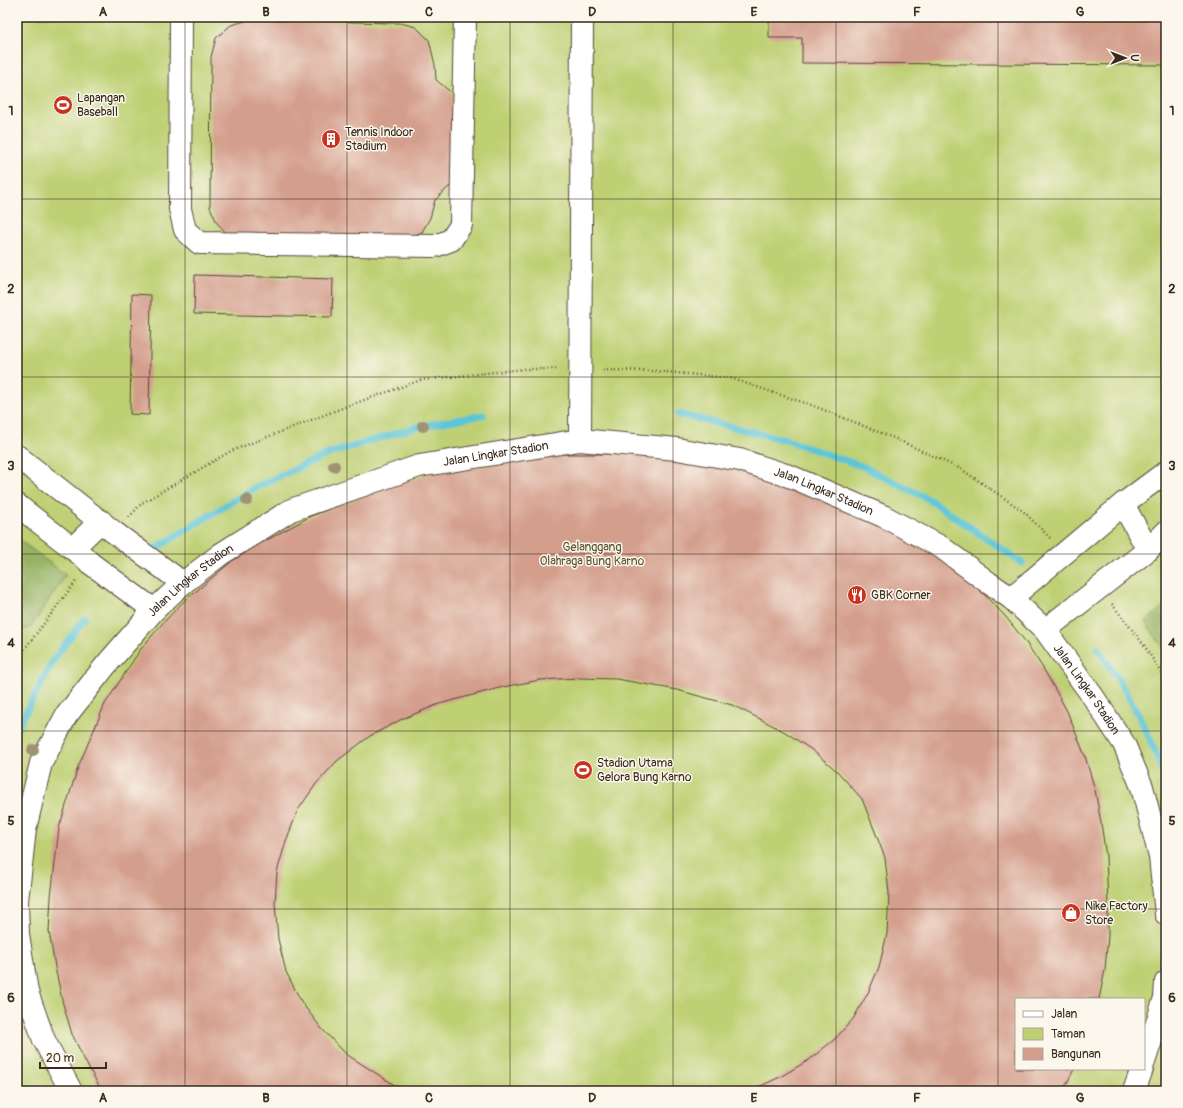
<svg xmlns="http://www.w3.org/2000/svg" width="1183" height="1108" font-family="Pangolin,sans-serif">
  <rect width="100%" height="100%" fill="#fbf7ec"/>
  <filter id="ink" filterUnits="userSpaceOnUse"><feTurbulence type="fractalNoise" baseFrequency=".025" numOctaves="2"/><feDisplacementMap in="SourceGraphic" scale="8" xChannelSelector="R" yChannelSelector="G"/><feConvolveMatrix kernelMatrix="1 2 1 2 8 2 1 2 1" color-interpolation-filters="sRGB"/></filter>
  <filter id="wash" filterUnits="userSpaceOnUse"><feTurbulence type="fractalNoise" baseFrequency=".012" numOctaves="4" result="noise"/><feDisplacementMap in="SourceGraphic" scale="16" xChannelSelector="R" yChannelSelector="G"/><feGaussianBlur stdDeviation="0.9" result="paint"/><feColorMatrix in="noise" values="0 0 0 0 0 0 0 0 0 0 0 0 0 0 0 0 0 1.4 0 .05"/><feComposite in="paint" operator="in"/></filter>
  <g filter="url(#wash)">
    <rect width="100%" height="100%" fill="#f1e1c3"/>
    <path fill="#bed073" stroke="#7c7d48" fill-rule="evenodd" d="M17,17h1149v1074h-1149zM1016,999h128v70h-128z"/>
    <g fill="#96b265" stroke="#686e42">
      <polygon points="17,538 66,575 31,627 17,633"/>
      <polygon points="1163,607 1166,612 1166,652 1145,622"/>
    </g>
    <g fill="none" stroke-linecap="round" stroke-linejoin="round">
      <g stroke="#5bc5d6" stroke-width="7">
        <polyline points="678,414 786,440 864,467 930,500 1022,563"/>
        <polyline points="153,550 256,487 328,454 416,427 483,415"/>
        <path d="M1097,648c29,40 54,86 69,134"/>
        <polyline points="17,729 54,659 85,618"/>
      </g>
    </g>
    <g id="blocks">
      <g fill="#d49e8c">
        <polygon points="769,17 1166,17 1166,65 802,63 802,38 769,38"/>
        <polygon points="249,20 400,23 416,27 429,40 435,65 436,80 453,94 452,184 435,200 430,218 422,232 403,240 228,235 217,223 210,207 211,57 216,38 231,25"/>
        <polygon points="195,275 333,279 332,317 194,314"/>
        <polygon points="132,294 151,295 149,415 130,414"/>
        <polygon points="560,454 656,454 748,471 892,527 971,581 1005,616 1025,641 1043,668 1067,711 1085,756 1095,790 1101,823 1106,856 1108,904 1108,936 1105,970 1099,999 1016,999 1016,1069 1074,1069 1063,1091 750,1091 780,1077 809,1060 835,1039 853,1019 868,993 879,967 887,934 889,893 885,858 874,829 862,799 837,771 812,750 785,732 762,720 732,705 677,690 617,679 579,678 540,680 503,687 439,704 402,719 370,736 337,761 316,784 298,810 286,841 277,872 275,903 278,939 286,972 302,1003 322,1029 346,1054 396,1086 409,1091 102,1091 86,1063 72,1034 63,1004 55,967 49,931 51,897 59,828 78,767 105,704 140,650 161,625 182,603 232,561 258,545 311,516 398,483 430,474"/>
      </g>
    </g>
  </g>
  <g filter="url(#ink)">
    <use href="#blocks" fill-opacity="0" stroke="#564537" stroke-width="1"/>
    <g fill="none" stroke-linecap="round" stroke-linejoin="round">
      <defs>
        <g id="minor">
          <polyline points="181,17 180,209 185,230 199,243 435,246 451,240 461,225 465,17"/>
          <polyline points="580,440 582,17"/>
          <polyline points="17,456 115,533 183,583"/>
          <polyline points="1123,504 1148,550"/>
          <polyline points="17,505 85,558 90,563 154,610"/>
          <polyline points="73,548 101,521"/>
          <polyline points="1011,598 1123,504 1166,472"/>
          <polyline points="1045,630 1148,550 1166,532"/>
          <polyline points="1144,1062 1165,998 1166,982"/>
          <path id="s1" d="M71,1091l-27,-51 -17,-48 -9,-58 -1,-33 8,-72 16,-66 25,-47 40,-51 48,-55 29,-27 38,-29 70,-44 128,-44 161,-26 97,9 63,11 52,17 91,39 58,31 48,36 22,15 34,32 49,68 30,46 18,43 18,70 6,57"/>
          <polyline points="1134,1091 1142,1069"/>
        </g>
      </defs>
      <use href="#minor" stroke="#564537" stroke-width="24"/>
      <g stroke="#564537" stroke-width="2.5" stroke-dasharray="1 3" stroke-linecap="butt">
        <polyline points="603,370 655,371 730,378 814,406 896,439 961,469 1023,511 1050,538"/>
        <polyline points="129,517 142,503 231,451 350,405 421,380 524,369 558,369"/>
        <polyline points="1112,604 1144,645 1166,681"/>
        <polyline points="17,659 77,580"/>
      </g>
      <use href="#minor" stroke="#fff" stroke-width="22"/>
    </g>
    <g fill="#9f9374">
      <circle cx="423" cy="426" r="6"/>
      <circle cx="334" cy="466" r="6"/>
      <circle cx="247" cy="500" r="6"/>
      <circle cx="33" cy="750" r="6"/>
    </g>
  </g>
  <path fill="none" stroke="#3b2a1e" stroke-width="1" stroke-opacity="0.55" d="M185,17v1074M347,17v1074M510,17v1074M673,17v1074M836,17v1074M998,17v1074M17,199h1149M17,377h1149M17,554h1149M17,731h1149M17,909h1149"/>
  <defs>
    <symbol id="stadium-disc" viewBox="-11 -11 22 22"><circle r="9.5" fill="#c8321e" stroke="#fbf7ec"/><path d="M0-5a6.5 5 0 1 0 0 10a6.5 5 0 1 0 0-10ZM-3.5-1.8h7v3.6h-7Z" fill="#fff"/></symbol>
    <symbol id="building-disc" viewBox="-11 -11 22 22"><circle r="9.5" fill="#c8321e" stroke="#fbf7ec"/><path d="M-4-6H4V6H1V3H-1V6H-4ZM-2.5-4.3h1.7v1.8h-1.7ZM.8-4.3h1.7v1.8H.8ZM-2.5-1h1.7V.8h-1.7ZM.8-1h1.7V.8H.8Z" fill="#fff"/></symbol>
    <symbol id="restaurant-disc" viewBox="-11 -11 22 22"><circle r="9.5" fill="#c8321e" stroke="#fbf7ec"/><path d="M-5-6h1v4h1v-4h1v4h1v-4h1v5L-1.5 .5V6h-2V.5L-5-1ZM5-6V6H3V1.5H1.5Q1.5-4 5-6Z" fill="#fff"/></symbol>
    <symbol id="shop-disc" viewBox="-11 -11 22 22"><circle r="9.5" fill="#c8321e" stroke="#fbf7ec"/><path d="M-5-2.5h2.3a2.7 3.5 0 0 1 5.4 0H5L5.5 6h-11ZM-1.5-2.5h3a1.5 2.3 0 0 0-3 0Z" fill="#fff"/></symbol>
  </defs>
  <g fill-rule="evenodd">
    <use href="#stadium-disc" x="52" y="94" width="22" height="22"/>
    <use href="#building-disc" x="320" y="128" width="22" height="22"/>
    <use href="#restaurant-disc" x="846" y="584" width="22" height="22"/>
    <use href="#stadium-disc" x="572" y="759" width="22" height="22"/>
    <use href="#shop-disc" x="1060" y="902" width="22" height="22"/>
  </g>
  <g text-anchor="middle" stroke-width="3" stroke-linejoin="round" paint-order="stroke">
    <g font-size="12" fill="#3b2a1e" stroke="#fbf7ec" text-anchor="start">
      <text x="77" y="102">Lapangan<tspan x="77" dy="14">Baseball</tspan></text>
      <text x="345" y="136">Tennis Indoor<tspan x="345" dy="14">Stadium</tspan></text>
      <text x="871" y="599">GBK Corner</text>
      <text x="597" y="767">Stadion Utama<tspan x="597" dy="14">Gelora Bung Karno</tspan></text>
      <text x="1085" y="910">Nike Factory<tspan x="1085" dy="14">Store</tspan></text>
    </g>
    <g font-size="12" fill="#3b2a1e" stroke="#fbf7ec">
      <text dy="4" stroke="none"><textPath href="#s1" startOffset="915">Jalan Lingkar Stadion</textPath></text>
      <text dy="4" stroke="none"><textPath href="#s1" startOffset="1251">Jalan Lingkar Stadion</textPath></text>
      <text dy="4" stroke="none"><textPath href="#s1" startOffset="579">Jalan Lingkar Stadion</textPath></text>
      <text dy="4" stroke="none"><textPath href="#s1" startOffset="1587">Jalan Lingkar Stadion</textPath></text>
    </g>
    <g font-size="12" fill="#5c5433" stroke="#fbf7ec">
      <text x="592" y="551">Gelanggang<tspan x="592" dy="14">Olahraga Bung Karno</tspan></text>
    </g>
  </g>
  <rect width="1183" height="1108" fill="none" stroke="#fbf7ec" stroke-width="44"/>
  <rect x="1015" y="998" width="130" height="72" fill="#fbf7ec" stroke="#aea59a"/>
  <rect x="1023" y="1011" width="20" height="6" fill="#ffffff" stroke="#aea59a"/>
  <text x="1051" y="1018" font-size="12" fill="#3b2a1e">Jalan</text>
  <rect x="1023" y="1028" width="20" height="12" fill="#bed073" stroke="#aea59a"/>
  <text x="1051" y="1038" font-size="12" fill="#3b2a1e">Taman</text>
  <rect x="1023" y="1048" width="20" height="12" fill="#d49e8c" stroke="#aea59a"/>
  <text x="1051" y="1058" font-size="12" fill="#3b2a1e">Bangunan</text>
  <g transform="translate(1125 58) rotate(90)" stroke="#fbf7ec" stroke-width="3" paint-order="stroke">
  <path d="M0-3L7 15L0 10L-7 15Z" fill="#3b2a1e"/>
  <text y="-6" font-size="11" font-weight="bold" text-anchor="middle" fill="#3b2a1e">U</text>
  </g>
  <path d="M40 1062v6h66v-6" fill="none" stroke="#3b2a1e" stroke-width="2"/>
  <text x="46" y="1062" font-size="12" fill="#3b2a1e" stroke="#fbf7ec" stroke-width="3" paint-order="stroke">20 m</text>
  <rect x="22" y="22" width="1139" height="1064" fill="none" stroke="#3b2a1e" stroke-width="1.5"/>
  <g font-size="13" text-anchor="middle" font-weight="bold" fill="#3b2a1e">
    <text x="103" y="16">A</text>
    <text x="266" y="16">B</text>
    <text x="429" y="16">C</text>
    <text x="592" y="16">D</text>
    <text x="754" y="16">E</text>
    <text x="917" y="16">F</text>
    <text x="1080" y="16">G</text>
    <text x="11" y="115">1</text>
    <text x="1172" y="115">1</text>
    <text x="11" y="293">2</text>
    <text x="1172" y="293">2</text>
    <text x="11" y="470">3</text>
    <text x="1172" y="470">3</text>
    <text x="11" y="647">4</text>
    <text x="1172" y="647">4</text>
    <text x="11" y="825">5</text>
    <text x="1172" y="825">5</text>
    <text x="11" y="1002">6</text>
    <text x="1172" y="1002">6</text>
    <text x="103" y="1102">A</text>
    <text x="266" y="1102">B</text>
    <text x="429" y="1102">C</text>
    <text x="592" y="1102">D</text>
    <text x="754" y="1102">E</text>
    <text x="917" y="1102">F</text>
    <text x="1080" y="1102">G</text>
  </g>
</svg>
